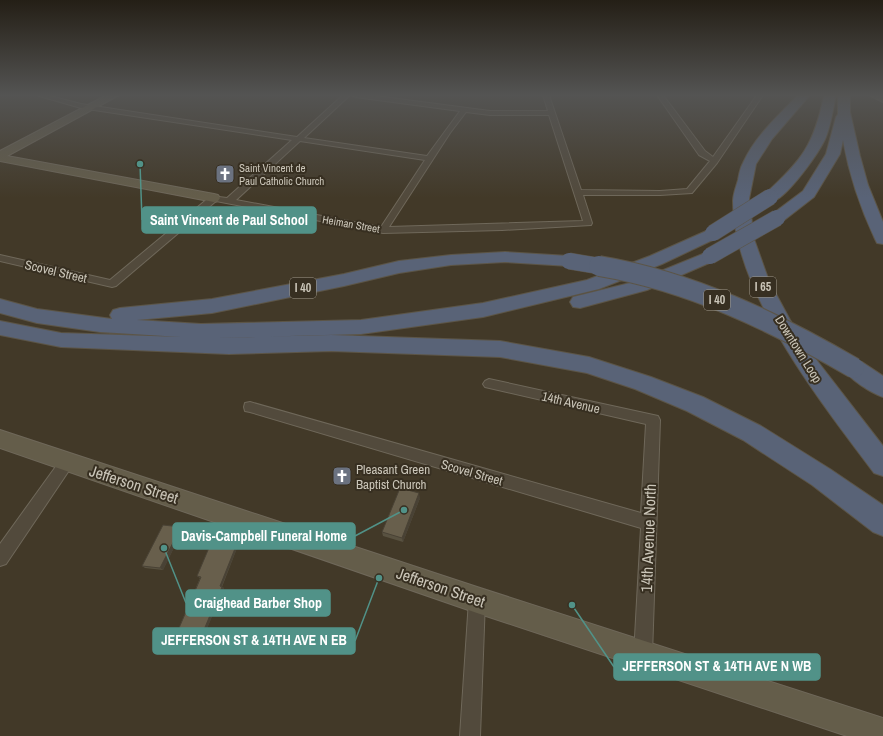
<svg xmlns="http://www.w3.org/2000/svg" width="883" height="736" font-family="'Archivo Narrow',sans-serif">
  <rect width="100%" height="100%" fill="#423928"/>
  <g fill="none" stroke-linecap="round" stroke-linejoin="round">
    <defs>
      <g id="street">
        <path d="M36,95h10l35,9 216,33 46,-42h7l-46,43 123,18 33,-45 -105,-14 -3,-2h16l122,16h58l-5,-16h6l32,95 79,1 27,-2 23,-28 -11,-6 -42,-60h6l42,56 8,6 44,-62h6l-46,68 -25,30 -32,2h-77l9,28 -1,2 -89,5 -119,3 -167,-32 -100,85 -4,1 -112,-26v-6l110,25 101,-84 16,2 65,-58 -211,-32zM466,112l24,3h59l34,106 -194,6 61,-94zM300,141l125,19 -44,67 -145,-27z"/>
        <polygon points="489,379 658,416 660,420 652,655 649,661 643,664 637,661 634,655 641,528 250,412 245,411 244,407 245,403 250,402 641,513 646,424 485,387 483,384 485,381"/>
        <polygon points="67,456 72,458 74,462 72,466 6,564 0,566 0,544 62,458"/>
        <polygon points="477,592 483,594 485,600 480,736 460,736 469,600 471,594"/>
      </g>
      <g id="secondary">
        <polygon points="107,95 119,95 7,156 214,194 218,195 220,198 218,201 214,202 0,161 0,151"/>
        <polygon points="869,95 883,96 883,102"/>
        <polygon points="0,430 477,587 883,718 883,736 847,736 477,613 0,448"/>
      </g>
      <g id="highway">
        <path d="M798,95h12l-38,44 -16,25 -7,35 5,40 15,42 21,39 25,38 68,88v30l-9,-3c-53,-71 -141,-181 -141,-272 0,-7 3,-14 5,-21 1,-6 2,-12 5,-17 12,-27 35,-47 55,-68z"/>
        <path d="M824,95h12c-3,14 -5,29 -10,42 -6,15 -38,59 -52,64 -4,1 -6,0 -9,-1l-3,-3 3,-3c37,-34 49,-49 59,-99z"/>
        <path d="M838,95h12v17l10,44 8,29 15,37v22l-6,-1 -2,-4c-15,-32 -26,-65 -32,-99l-3,14 -26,43 -31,24 -6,2 -6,-2 -2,-3 2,-3 32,-24 23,-37 10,-37 2,-3z"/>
        <polygon points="713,228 719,229 721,233 719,237 662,264 599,289 483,317 361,334 214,338 331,335 500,341 589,357 651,377 703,397 761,426 830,469 883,505 883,536 873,532 812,485 743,440 687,411 635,389 587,373 500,357 331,351 229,354 61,347 0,335 0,321 61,333 181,337 100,332 37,323 0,313 0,299 37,309 112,319 110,315 113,310 120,308 212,299 344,274 399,261 451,255 505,252 569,256 575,257 578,261 575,265 569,266 505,262 451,265 399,273 344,286 212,313 137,320 201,324 361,320 483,303 587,280 650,256"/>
        <polygon points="710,251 716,252 719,256 716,260 647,290 580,308 573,307 570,302 573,297 634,282"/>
        <path d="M854,360l8,2 21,14v21c-12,-4 -34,-18 -40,-29l3,-6z"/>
      </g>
    </defs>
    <use href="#street" stroke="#6f685a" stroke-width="2"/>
    <use href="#secondary" stroke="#6f685a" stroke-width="2"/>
    <use href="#highway" stroke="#5c5547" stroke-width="2"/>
    <use href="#street" fill="#524a3c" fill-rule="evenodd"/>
    <use href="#secondary" fill="#645d4a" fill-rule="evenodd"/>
    <use href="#highway" fill="#596377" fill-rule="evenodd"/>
    <defs>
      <g id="highway-bridge-far1">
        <polyline points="713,233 770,197"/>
        <polyline points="710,256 777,218"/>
        <polyline points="569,261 605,267"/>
      </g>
      <path id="highway-bridge" d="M599,266c91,15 176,56 255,102"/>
    </defs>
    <use href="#highway-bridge-far1" stroke="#5c5547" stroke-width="17" stroke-linecap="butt"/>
    <use href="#highway-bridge" stroke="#5c5547" stroke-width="22" stroke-linecap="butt"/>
    <use href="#highway-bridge-far1" stroke="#596377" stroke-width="16"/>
    <use href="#highway-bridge" stroke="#596377" stroke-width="20"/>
  </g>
  <g fill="#595241">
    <polygon points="420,498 403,542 383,536 382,532"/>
    <polygon points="183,529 163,570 145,568 142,566"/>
    <polygon points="236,546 237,548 222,587 224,588 205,633 181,630 179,628 200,578 197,576"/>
  </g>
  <g fill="#494235">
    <polygon points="419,493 420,498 403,542 402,538"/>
    <polygon points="181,527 183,529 163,570 160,568"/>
    <polygon points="236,546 237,548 221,588 220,586"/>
    <polygon points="222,587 224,588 205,633 203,632"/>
  </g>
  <g fill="#685f4c" stroke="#494235">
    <polygon points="400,488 419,493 402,538 382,532"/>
    <polygon points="163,525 181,527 160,568 142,566"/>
    <polygon points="211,543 236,546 220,586 222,587 203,632 179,628 201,577 197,576"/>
  </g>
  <linearGradient id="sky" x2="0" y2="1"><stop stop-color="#241f16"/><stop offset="0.48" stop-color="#545453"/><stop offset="1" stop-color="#545453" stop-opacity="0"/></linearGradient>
  <rect width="883" height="198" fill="url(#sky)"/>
  <defs>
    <symbol id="church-square" viewBox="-11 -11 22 22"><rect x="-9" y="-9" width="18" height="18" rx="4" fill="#6b7280" stroke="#372f21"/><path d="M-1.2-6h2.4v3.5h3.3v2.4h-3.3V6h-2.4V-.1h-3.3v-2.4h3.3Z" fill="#fff"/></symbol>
  </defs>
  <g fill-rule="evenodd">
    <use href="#church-square" x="214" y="163" width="22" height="22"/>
    <use href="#church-square" x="331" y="465" width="22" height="22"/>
  </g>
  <g text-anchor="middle" stroke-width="4" stroke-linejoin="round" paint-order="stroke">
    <g font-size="11" fill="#cbc6b9" stroke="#372f21" text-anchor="start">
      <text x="239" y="172">Saint Vincent de<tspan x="239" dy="13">Paul Catholic Church</tspan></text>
    </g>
    <g font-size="11" fill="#cbc6b9" stroke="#372f21">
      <text transform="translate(351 224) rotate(10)" y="4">Heiman Street</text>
    </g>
    <g fill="#372f21" stroke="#9f998b" stroke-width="1">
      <rect x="750" y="277" width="26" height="20" rx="3"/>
      <rect x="290" y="278" width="26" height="20" rx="3"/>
      <rect x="704" y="290" width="26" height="20" rx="3"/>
    </g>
    <g font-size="12" font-weight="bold" fill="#cbc6b9">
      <text x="763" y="291">I 65</text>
      <text x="303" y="292">I 40</text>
      <text x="717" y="304">I 40</text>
    </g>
    <g font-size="13" fill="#cbc6b9" stroke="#372f21">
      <text transform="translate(56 271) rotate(13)" y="5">Scovel Street</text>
      <text transform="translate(799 349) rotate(58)" y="5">Downtown Loop</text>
      <text transform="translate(571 402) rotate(13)" y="5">14th Avenue</text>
      <text transform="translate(472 472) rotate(16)" y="5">Scovel Street</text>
    </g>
    <g font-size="13" fill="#cbc6b9" stroke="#372f21" text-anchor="start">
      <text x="356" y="474">Pleasant Green<tspan x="356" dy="15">Baptist Church</tspan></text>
    </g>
    <g font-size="16" fill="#cbc6b9" stroke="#372f21">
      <text transform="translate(134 484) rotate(18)" y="6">Jefferson Street</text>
      <text transform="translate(648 538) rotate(-88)" y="6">14th Avenue North</text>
      <text transform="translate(441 587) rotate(19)" y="6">Jefferson Street</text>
    </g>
  </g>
  <path fill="none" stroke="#519288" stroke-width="1.5" d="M140 164L142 220M404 510L355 536M164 548L186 603M379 578L355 641M572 605L614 667"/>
  <g fill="#519288" stroke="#372f21" stroke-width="1.5">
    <circle cx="140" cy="164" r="4"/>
    <circle cx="404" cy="510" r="4"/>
    <circle cx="164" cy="548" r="4"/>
    <circle cx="379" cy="578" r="4"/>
    <circle cx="572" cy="605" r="4"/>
  </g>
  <g fill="#519288" stroke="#519288" stroke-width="1.5">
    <rect x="142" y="207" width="174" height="26" rx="4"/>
    <rect x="173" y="523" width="182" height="26" rx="4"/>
    <rect x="186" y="590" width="144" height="26" rx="4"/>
    <rect x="153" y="628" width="202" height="26" rx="4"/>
    <rect x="614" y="654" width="206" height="26" rx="4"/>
  </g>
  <g font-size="14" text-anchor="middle" font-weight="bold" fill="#fff">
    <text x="229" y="225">Saint Vincent de Paul School</text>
    <text x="264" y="541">Davis-Campbell Funeral Home</text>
    <text x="258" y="608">Craighead Barber Shop</text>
    <text x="254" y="645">JEFFERSON ST &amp; 14TH AVE N EB</text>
    <text x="717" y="671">JEFFERSON ST &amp; 14TH AVE N WB</text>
  </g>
</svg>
